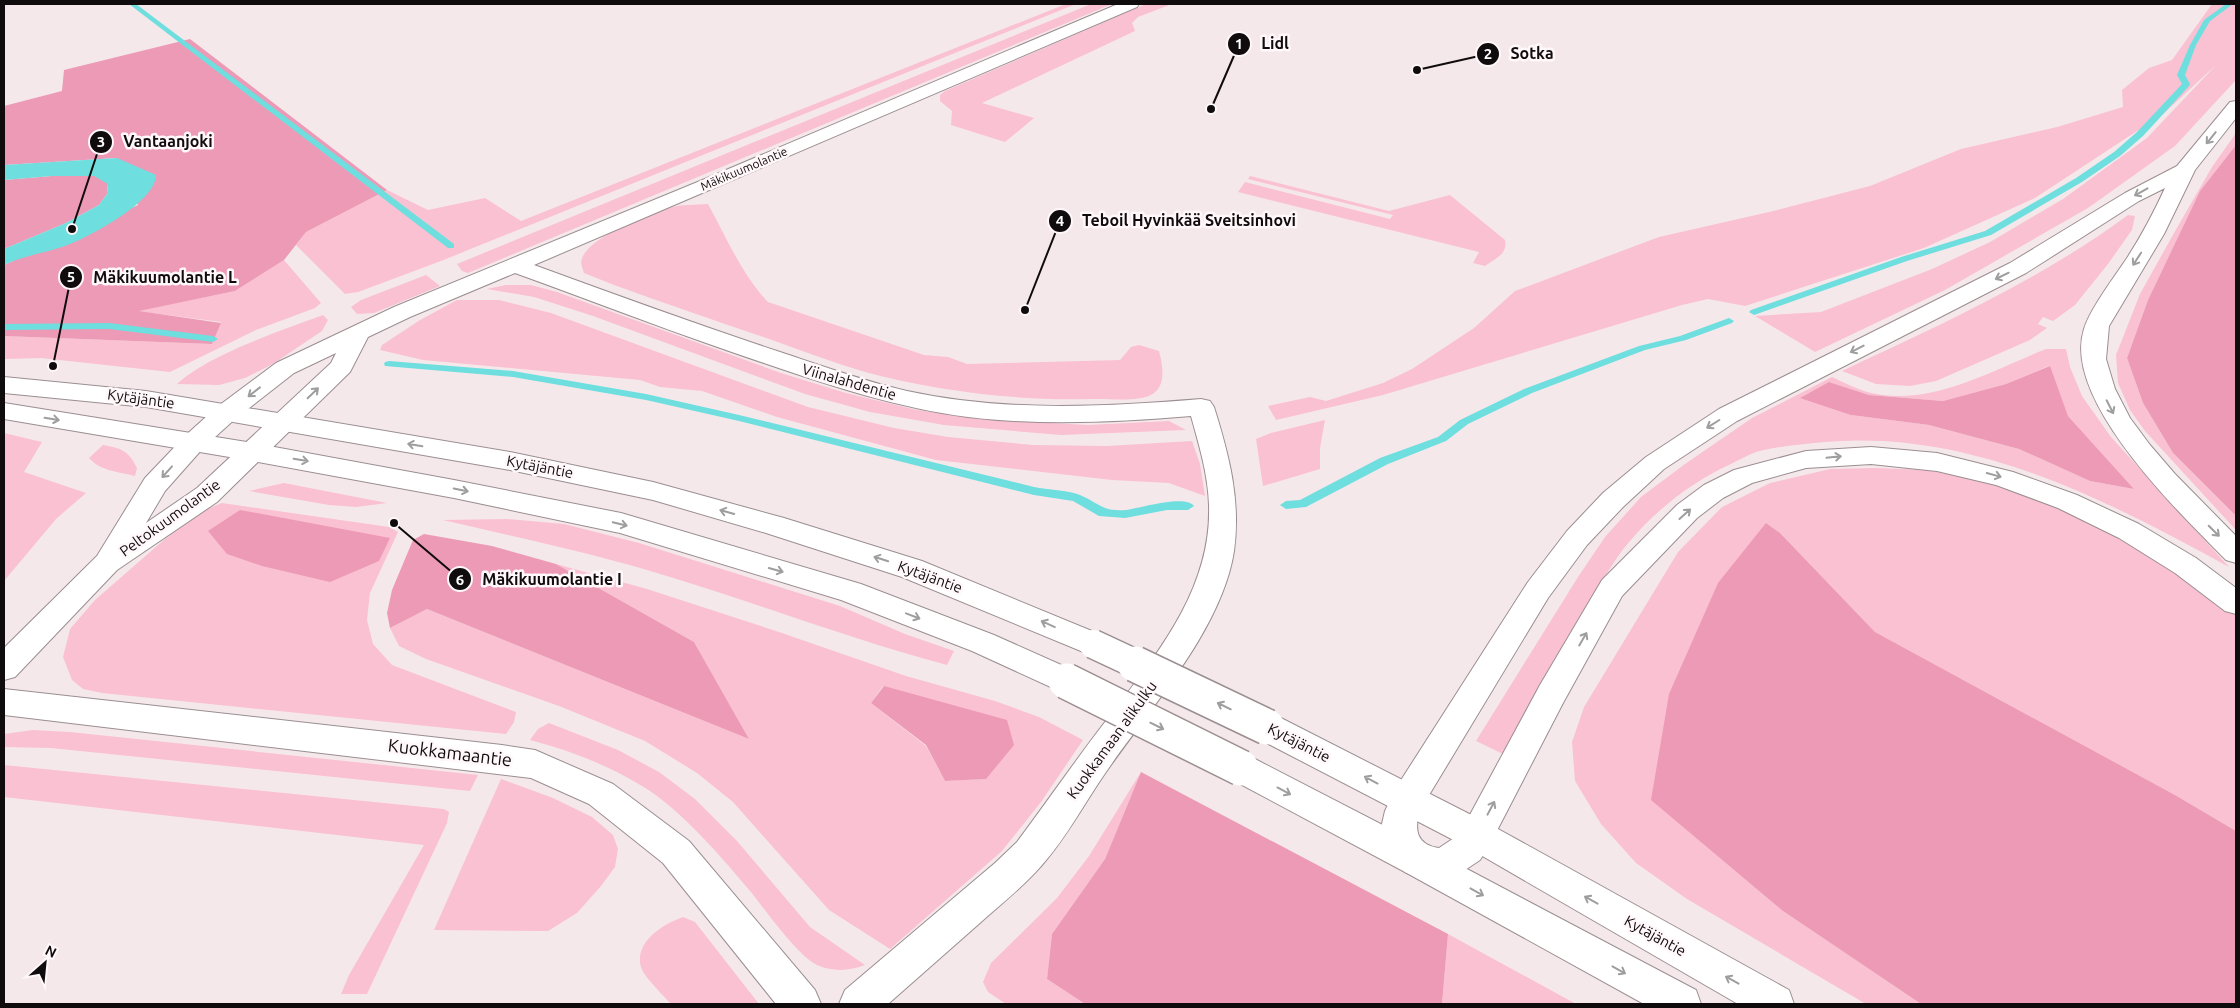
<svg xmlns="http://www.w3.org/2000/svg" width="2240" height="1008" font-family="Ubuntu,sans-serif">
  <rect width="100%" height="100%" fill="#f5e8eb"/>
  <g fill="#fac1d2" fill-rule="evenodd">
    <polygon points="1066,4 1076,4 441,261 358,292 345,294 296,245 306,232 387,190 428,210 485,198 521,221"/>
    <polygon points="1091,4 1112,4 468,273 462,271 457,264"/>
    <polygon points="1146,4 1172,4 1138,17 1132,23 1135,31 982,103 1034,118 1005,142 951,125 952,111 940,101 940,95 945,91"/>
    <polygon points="2212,4 2236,4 2236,80 2175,146 2088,208 1945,290 1815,352 1755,316 1821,312 1932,269 1990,242 2063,199 2147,138 2216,65 2163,114 2035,198 1924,248 1745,306 1708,299 1682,305 1383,395 1276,420 1268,406 1310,397 1326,401 1383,383 1412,369 1474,328 1515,291 1659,237 1769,212 1870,186 1961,149 2057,127 2123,107 2122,90 2149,68 2172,60"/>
    <polygon points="2236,133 2236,145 2200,191 2148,300 2127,358 2143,403 2173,453 2236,516 2236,530 2145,431 2130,410 2118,383 2116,355 2140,294 2174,233 2212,167"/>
    <path d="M1250,176l139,35 61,-16 55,45c3,14 -10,19 -20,26l-12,-3 6,-11 -241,-60 7,-10 145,37 3,-4 -145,-36z"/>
    <path d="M708,204c18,33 34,71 60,98l156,53 24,2 19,7 153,-4 11,-13 8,-2 20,6c16,59 -27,47 -68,48 -75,2 -154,-8 -226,-27 -31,-9 -62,-21 -93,-32 -53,-18 -105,-36 -158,-55l-30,-12c-2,-6 -4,-10 -2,-15 9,-22 65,-43 87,-50 12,-4 27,-3 39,-4z"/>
    <path d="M2128,215l7,1 -3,14 -24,34 -33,41 -22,16 -10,-4 -5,7 9,4 -17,12 -94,41 -26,5 -34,-2 -34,-13c98,-46 198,-91 286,-156z"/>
    <polygon points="284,260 321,303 315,308 256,330 170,372 41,358 4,359 4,336 212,344 221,322 137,311 235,291"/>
    <polygon points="426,275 440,286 374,313 357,314 351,307 361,300"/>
    <polygon points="506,285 531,285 557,292 781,373 846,393 917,410 983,419 1088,425 1169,421 1186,430 1061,435 944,425 870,412 805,394 593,316 534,297 487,289"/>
    <polygon points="457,300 499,300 551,313 808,407 894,428 948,437 1033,445 1107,446 1192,441 1200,464 1205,496 1169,483 1112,480 936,460 777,417 702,391 660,387 640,380 423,360 380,350 382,345 420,320"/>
    <path d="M323,315l5,5 -6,11 -49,33 -28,14 -26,7 -42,-1c31,-29 105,-54 146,-69z"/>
    <path d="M2046,349h20l4,18 12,29 29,41 118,130c-128,-70 -264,-141 -415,-124 -19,2 -39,4 -58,9 -8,3 -17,8 -25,12 -41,19 -77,47 -106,83 -12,15 -22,33 -32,49 -32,51 -60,105 -90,158l-27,-13 102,-164 27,-40 36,-40 44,-33 67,-46 80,-41c11,5 23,11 35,15 62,16 123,-21 179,-43zM2049,366l19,50 66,73 -44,-8 -71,-32 -90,-24 -78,-10 -22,-33 40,13 74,6 63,-17z"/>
    <polygon points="1325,420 1320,448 1320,469 1263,486 1256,439 1271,433"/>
    <polygon points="4,433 42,442 24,472 86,493 56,519 4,581"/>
    <path d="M103,445c18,3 26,6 34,23l-2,8c-15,-4 -35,-5 -46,-18z"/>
    <polygon points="1875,468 1929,470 2025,491 2082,514 2196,582 2236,613 2236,831 2175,795 1875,632 1780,533 1766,523 1783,911 1921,1004 1866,1004 1687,899 1636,863 1601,824 1575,781 1572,742 1584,707 1678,552 1722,507 1770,483 1830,469"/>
    <polygon points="284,483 387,503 356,507 329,505 249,491"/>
    <polygon points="222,503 389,527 398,532 370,593 367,620 373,644 392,665 516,712 514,722 506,734 102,693 83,689 72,680 63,657 70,629 95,600 165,539 202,511"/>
    <path d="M507,519l57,5 75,19 201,63 65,28 49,17 -7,14c-98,-26 -193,-63 -290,-92 -70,-21 -142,-36 -214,-53z"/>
    <path d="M556,564l91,25 132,43 127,44 89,25 44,16 44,23 -42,62 -39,49 -112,98 -61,-39 -96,-108 -36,-29 -52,-32 -86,-35 -133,-47 -27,-13 -9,-18 37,-19 322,130 -55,-97zM883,686l103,93 -41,2 -19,-35 -55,-43z"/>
    <path d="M549,723l69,27 41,22 36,27 42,42 73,86 55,38c-15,6 -32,7 -48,0 -20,-10 -51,-54 -66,-73 -29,-34 -70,-83 -109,-106 -34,-21 -73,-36 -112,-46l8,-11z"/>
    <polygon points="33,730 70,732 478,775 470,791 51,748 4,747 4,734"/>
    <polygon points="4,765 444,809 449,812 447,823 367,994 341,994 349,975 424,845 4,797"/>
    <polygon points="1141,772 1105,859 1052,934 1047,979 1085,1004 1006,1004 988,992 983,982 991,963 1057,898 1089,856"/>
    <polygon points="501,779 553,798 592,817 613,835 618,849 615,867 601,886 577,913 548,931 434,930"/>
    <path d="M683,917l12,5 64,82h-88c-7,-8 -27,-27 -30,-37 -7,-25 22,-43 42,-50z"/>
    <polygon points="1448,934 1576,1004 1442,1004"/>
  </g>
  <g fill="#ec9ab5">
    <polygon points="190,39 387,190 306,232 284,260 235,291 139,311 221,323 212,344 4,336 4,265 138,205 117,158 4,165 4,106 62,91 64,70"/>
    <polygon points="2236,145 2236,516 2173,453 2143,403 2127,358 2148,300 2200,191"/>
    <polygon points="52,176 95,176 108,183 107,194 99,205 66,223 4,249 4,180"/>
    <polygon points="2050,366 2068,416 2134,489 2090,481 2019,449 1929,425 1851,415 1800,398 1829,382 1869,395 1943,401 2006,384"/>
    <polygon points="240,510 390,538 379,561 330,582 262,566 227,554 208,531"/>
    <polygon points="1766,523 1780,533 1875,632 2175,795 2236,831 2236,1004 1921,1004 1783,911 1651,800 1669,694 1718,583"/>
    <polygon points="424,534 492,546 556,564 694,642 749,739 427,609 390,628 387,613 392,590 413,540"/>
    <polygon points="884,686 1007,720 1014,745 986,779 945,781 926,745 871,703"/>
    <polygon points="1141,772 1448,934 1442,1004 1085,1004 1047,979 1052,934 1105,859"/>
  </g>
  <path fill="#6fdede" d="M117,158l39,17c0,25 -57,56 -79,66 -23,11 -50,13 -73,24v-16l62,-26 33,-18 8,-11 1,-10 -14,-8h-42l-48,4v-15z"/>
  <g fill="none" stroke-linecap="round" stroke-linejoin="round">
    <g fill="#6fdede" fill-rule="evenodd">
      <polygon points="129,4 136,4 454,244 454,248 448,248"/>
      <polygon points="2226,4 2233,4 2210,21 2196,45 2185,75 2190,84 2189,86 2143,136 2120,156 2082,182 1991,235 1907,261 1757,314 1754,315 1749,312 1751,310 1901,257 1985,231 2076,178 2114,152 2137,132 2182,84 2177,75 2190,45 2204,20"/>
      <polygon points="1729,318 1734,321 1732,323 1686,340 1645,350 1532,393 1468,424 1446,441 1388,464 1306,507 1286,509 1280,505 1286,501 1300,500 1380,458 1438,437 1460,420 1524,389 1639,346 1680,336"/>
      <polygon points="109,323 213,336 218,339 213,342 109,329 4,330 4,324"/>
      <path d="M389,361l124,10 133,23 93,21 295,72c14,3 33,3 46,8 19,8 22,17 46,15 14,-2 59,-16 68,-4l-6,4h-21l-42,8 -26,-2 -26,-15 -39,-6 -295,-74 -93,-21 -133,-23 -128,-11 -1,-2 1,-2z"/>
    </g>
    <defs>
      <g id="minor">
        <path d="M1118,4h21l-2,3 -603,258c82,30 164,60 246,87 42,14 84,29 127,39 96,21 197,16 294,8l9,2 4,6c15,48 27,93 20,144 -12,78 -84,157 -128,221 -21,30 -39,65 -64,93 -18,21 -40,38 -61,57 -31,27 -62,55 -93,82h-49l6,-14 150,-127 22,-21c30,-40 58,-81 88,-120 49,-64 107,-131 104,-217 -1,-31 -10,-60 -18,-89 -74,6 -149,10 -223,1 -70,-9 -137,-31 -204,-54 -84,-28 -166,-60 -249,-90l-105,44 -42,20 -18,35 -88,86 -45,44 -100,68 -102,107 -11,3v-32l93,-92 48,-78 41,-43 31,-28 59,-44 118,-56 306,-126zM336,353l-5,10 -134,125 -51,35 19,-32 39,-44 31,-28 59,-46z"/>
        <polygon points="4,689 502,745 535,750 613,784 689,841 815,990 821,1004 776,1004 663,863 589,804 531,778 4,715"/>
      </g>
      <g id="tertiary">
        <polygon points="4,377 146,391 510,452 653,482 784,518 922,561 1104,636 1108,644 1104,652 1093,656 902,577 766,533 653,500 510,470 146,407 4,393"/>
        <polygon points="4,403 253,443 454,480 621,513 861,584 994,635 1077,672 1082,681 1077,690 1066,694 972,651 841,600 620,533 454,498 253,461 4,419"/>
        <polygon points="1267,714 1279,717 1489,824 1495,835 1489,846 1477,851 1465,846 1255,737 1251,727 1255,717"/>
        <polygon points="1241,754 1253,758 1431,850 1436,861 1431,872 1418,877 1405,872 1229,778 1224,768 1229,758"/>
      </g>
      <g id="secondary">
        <polygon points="1477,819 1489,824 1789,990 1794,1004 1738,1004 1465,846 1459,835 1465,824"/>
        <polygon points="1418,845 1431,850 1696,990 1701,1004 1644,1004 1405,872 1400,861 1405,850"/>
      </g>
      <path id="motorway" d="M2236,101v17l-41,52 -31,64 -55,92 -3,33 9,30 15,29 20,27 25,29 61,62v27l-10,-3c-45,-46 -165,-160 -142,-231 6,-20 31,-53 43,-71 15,-23 27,-46 38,-70l-26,13 -113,72 -289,148 -73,48 -41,38 -36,38 -39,53 -128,212c-6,19 -4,35 19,38l15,-10 11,-14 75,-139 62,-105 75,-75 27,-20 30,-15 72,-19 65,-4 66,6 76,19 64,23 62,29 57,34 40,30v26l-11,-3 -50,-38 -56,-35 -61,-30 -62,-23 -59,-14 -66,-7 -65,4 -54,15 -29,15 -26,20 -75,78 -59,107 -74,143 -9,14 -24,16 -13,5 -25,-4 -13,-5 -14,-16 -10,-28 4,-17 11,-23 132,-206 39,-51 36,-38 43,-36 73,-48 291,-146 115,-70 52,-27 53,-64z"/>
    </defs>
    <use href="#minor" stroke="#9a8e91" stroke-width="2"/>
    <use href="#tertiary" stroke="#9a8e91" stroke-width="2"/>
    <use href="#secondary" stroke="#9a8e91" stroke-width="2"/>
    <use href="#motorway" stroke="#9a8e91" stroke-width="2"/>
    <use href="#minor" fill="#fff" fill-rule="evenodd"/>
    <use href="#tertiary" fill="#fff" fill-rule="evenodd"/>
    <use href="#secondary" fill="#fff" fill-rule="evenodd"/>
    <use href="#motorway" fill="#fff" fill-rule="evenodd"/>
    <defs>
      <polyline id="tertiary-bridge-far1" points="1093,644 1138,665"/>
      <g id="tertiary-bridge">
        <polyline points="1135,664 1267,727"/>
        <polyline points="1066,681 1241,768"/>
      </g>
    </defs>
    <use href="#tertiary-bridge-far1" stroke="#9a8e91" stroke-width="31" stroke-linecap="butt"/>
    <use href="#tertiary-bridge" stroke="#9a8e91" stroke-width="38" stroke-linecap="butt"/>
    <use href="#tertiary-bridge-far1" stroke="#fff" stroke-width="28"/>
    <use href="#tertiary-bridge" stroke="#fff" stroke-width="35"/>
  </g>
  <defs><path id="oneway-shaft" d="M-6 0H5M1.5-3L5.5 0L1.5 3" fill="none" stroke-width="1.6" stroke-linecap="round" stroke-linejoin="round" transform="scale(1.25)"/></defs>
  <g stroke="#9f9e9e">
    <use href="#oneway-shaft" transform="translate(2211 138) rotate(129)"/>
    <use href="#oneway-shaft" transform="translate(2141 192) rotate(151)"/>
    <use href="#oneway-shaft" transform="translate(2137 259) rotate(123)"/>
    <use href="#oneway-shaft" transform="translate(2002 276) rotate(154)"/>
    <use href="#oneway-shaft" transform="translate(1857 349) rotate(153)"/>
    <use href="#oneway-shaft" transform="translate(254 392) rotate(142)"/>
    <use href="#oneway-shaft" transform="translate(313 393) rotate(-44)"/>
    <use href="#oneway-shaft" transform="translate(2110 407) rotate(63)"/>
    <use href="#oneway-shaft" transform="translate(52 419) rotate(9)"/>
    <use href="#oneway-shaft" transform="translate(1713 424) rotate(148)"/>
    <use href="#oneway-shaft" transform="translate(415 445) rotate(-170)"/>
    <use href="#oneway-shaft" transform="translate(1834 457) rotate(-6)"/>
    <use href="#oneway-shaft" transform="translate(301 460) rotate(10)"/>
    <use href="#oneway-shaft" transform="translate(167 472) rotate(132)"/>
    <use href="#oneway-shaft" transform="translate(1994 475) rotate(15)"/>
    <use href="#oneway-shaft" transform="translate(461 490) rotate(12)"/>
    <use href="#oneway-shaft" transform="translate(727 512) rotate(-164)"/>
    <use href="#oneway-shaft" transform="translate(1685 514) rotate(-42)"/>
    <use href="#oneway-shaft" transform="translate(620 524) rotate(14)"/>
    <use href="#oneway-shaft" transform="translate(2214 531) rotate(45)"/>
    <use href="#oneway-shaft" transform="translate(881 559) rotate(-162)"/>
    <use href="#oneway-shaft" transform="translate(776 570) rotate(16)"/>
    <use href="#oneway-shaft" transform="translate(913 616) rotate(21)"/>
    <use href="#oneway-shaft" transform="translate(1048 624) rotate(-156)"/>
    <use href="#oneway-shaft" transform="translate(1583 639) rotate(-60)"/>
    <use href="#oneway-shaft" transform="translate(1224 706) rotate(-154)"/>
    <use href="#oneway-shaft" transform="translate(1157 726) rotate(26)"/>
    <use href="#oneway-shaft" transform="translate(1371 780) rotate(-152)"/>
    <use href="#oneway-shaft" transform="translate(1284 791) rotate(28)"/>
    <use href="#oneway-shaft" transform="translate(1491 808) rotate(-62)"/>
    <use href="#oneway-shaft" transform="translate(1477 892) rotate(29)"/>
    <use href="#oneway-shaft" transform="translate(1591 900) rotate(-151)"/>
    <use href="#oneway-shaft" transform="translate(1619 970) rotate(29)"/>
    <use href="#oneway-shaft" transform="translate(1732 980) rotate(-151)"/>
  </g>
  <g text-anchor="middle" stroke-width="5" stroke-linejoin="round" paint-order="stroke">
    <g font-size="12" fill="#100c0d" stroke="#fff7f9">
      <text transform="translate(744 169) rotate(-23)" y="4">Mäkikuumolantie</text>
    </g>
    <g font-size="15" fill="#100c0d" stroke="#fff7f9">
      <text transform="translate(849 382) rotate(16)" y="5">Viinalahdentie</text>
      <text transform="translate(141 399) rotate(8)" y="5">Kytäjäntie</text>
      <text transform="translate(540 467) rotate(11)" y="5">Kytäjäntie</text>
      <text transform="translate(170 518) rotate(-36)" y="5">Peltokuumolantie</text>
      <text transform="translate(930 577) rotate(20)" y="5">Kytäjäntie</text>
      <text transform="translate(1112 740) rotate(-54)" y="5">Kuokkamaan alikulku</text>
      <text transform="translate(1299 743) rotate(27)" y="5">Kytäjäntie</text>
      <text transform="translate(1655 936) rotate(29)" y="5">Kytäjäntie</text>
    </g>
    <g font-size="18" fill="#100c0d" stroke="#fff7f9">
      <text transform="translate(450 753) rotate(7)" y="6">Kuokkamaantie</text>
    </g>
  </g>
  <path fill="none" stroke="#100c0d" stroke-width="2" d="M1211 109L1239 44M1417 70L1488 54M72 229L101 142M1025 310L1060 221M53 366L71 277M394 523L460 579"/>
  <g fill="#100c0d" stroke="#fff7f9" stroke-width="2">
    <circle cx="1211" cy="109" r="5"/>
    <circle cx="1417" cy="70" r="5"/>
    <circle cx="72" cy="229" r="5"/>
    <circle cx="1025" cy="310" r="5"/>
    <circle cx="53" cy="366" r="5"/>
    <circle cx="394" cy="523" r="5"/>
    <circle cx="1239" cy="44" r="12"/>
    <circle cx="1488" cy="54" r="12"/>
    <circle cx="101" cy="142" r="12"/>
    <circle cx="1060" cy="221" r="12"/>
    <circle cx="71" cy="277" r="12"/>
    <circle cx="460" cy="579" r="12"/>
  </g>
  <g font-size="15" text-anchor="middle" font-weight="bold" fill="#fff">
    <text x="1239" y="49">1</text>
    <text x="1488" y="59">2</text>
    <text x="101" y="147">3</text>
    <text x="1060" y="226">4</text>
    <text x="71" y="282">5</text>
    <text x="460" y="585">6</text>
  </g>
  <g font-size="16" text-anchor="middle" font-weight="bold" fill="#100c0d" stroke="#fff7f9" stroke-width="5" stroke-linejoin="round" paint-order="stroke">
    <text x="1275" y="49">Lidl</text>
    <text x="1532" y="59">Sotka</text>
    <text x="168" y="147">Vantaanjoki</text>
    <text x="1189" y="226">Teboil Hyvinkää Sveitsinhovi</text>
    <text x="165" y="283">Mäkikuumolantie L</text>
    <text x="552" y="585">Mäkikuumolantie I</text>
  </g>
  <rect width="2240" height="1008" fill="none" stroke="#100c0d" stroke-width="10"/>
  <g transform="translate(45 963) rotate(27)" stroke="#fff7f9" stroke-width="4" paint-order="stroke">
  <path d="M0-4L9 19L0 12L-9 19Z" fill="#100c0d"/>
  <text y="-8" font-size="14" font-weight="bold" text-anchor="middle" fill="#100c0d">N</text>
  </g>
</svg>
